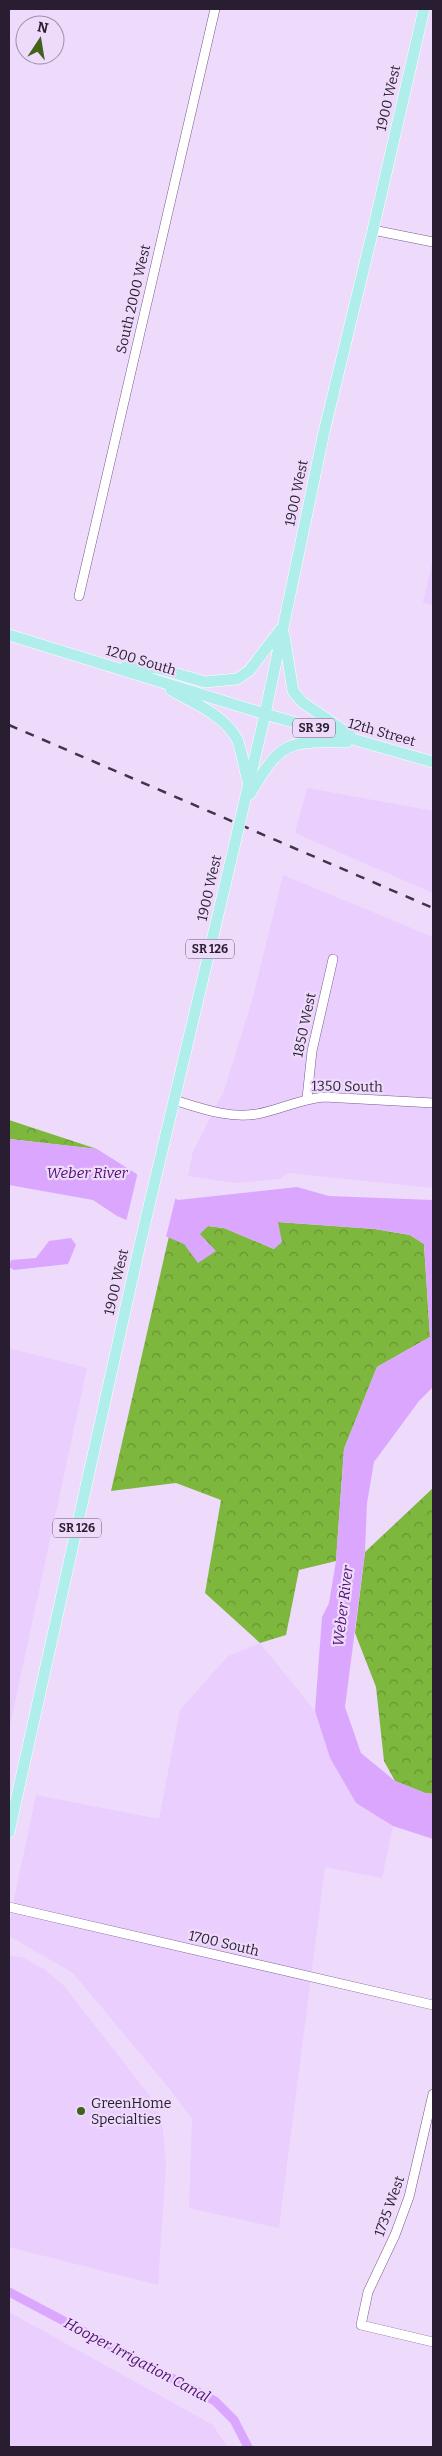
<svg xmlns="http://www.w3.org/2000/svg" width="442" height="2456" font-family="Bitter,serif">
  <defs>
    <pattern id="forest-crowns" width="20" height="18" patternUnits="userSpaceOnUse" patternTransform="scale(1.25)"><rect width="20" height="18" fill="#7eb73e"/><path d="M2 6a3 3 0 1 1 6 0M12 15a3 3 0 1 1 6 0" fill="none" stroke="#679435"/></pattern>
  </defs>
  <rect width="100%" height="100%" fill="#eedbfb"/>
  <g fill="#eacefe">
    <polygon points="433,559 433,605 423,603"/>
    <polygon points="307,788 433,811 433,893 295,833"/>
    <polygon points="283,875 433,937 433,1188 288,1173 279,1179 236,1183 188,1176 193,1151 224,1091 253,997"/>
    <polygon points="9,1348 87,1368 9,1730"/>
    <polygon points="260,1643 315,1711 330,1758 356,1803 393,1826 382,1878 325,1867 279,2228 189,2208 192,2119 168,2087 73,1973 9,1936 9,1924 36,1795 159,1819 180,1710 228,1656"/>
    <polygon points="9,1955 24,1958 44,1969 64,1986 156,2104 163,2130 166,2164 158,2285 9,2247"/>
    <polygon points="9,2312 213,2425 227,2447 9,2447"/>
  </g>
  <g fill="url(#forest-crowns)">
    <polygon points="9,1120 97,1149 9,1139"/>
    <polygon points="278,1222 375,1229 410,1235 424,1244 430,1337 377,1367 344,1449 336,1561 299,1570 286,1635 260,1643 205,1593 221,1500 176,1483 111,1491 169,1236 184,1244 208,1226 224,1228 274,1249"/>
    <polygon points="433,1488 433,1794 425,1793 395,1781 384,1761 376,1687 355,1633 365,1552"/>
  </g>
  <g fill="#dba7fe">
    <polygon points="9,1139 97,1149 178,1200 297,1187 329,1196 433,1200 433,1387 419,1401 374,1462 367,1503 365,1552 345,1707 361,1753 395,1781 425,1793 433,1794 433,1839 393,1826 356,1803 330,1758 315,1711 322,1617 329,1603 336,1561 344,1449 377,1367 430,1337 424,1244 410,1235 375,1229 278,1222 282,1242 274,1249 224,1228 208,1226 200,1234 216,1251 198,1263 184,1244 117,1216 93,1200 9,1185"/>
    <polygon points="71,1238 76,1245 68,1264 14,1270 9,1267 11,1260 36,1258 49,1241"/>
  </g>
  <polygon fill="#eedbfb" points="138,1172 176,1196 166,1237 126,1222"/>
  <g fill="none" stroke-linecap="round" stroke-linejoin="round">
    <polyline stroke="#dba7fe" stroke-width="9" points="9,2292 215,2401 234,2420 248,2447"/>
    <defs>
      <g id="minor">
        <polyline points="373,230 433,242"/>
        <polyline points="79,596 215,9"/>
        <polyline points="307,1098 312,1051 333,959"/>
        <path d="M174,1100c26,8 55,19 83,14 23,-4 43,-15 67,-17l109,6"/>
        <polyline points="9,1907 433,2005"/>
        <polyline points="433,2094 409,2197 395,2235 368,2292 361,2325 433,2342"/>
      </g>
      <g id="major">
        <polyline points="9,635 265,714 433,762"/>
        <polyline points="284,635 293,691 302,702 350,735"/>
        <polyline points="125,667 157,668 205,682 237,679 249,671 281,629"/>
        <path d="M171,690c23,13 53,25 66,49 5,12 7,29 11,42"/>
        <path d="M250,794c31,-53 37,-53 97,-52"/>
        <polyline points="244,804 265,714 324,432 373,230 424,9"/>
        <polyline points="9,1832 140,1244 231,860"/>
      </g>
    </defs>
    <use href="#minor" stroke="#785c8b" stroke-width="10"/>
    <use href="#major" stroke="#fff" stroke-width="12"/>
    <use href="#minor" stroke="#fff" stroke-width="9"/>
    <use href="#major" stroke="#b0eeeb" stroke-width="11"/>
    <polyline stroke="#403449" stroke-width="2.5" stroke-dasharray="9 9" stroke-linecap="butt" points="9,725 433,908"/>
    <defs>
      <polyline id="major-bridge" points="231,860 244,804"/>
    </defs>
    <use href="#major-bridge" stroke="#fff" stroke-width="12" stroke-linecap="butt"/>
    <use href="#major-bridge" stroke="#b0eeeb" stroke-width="11"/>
  </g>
  <circle fill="#406219" stroke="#eedbfb" stroke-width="2" cx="81" cy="2111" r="5"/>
  <g text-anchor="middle" stroke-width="4.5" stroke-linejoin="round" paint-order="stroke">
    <g fill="#eedbfb" stroke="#64576e" stroke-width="1">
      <rect x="293" y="718.5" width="42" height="19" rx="4"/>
      <rect x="186" y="939.5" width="48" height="19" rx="4"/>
      <rect x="53" y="1518.5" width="48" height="19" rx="4"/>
    </g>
    <g font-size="12" font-weight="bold" fill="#291e31">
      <text x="314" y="732">SR 39</text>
      <text x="210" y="953">SR 126</text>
      <text x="77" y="1532">SR 126</text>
    </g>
    <g font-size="14" fill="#291e31" stroke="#eedbfb">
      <text transform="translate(388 98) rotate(-77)" y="5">1900 West</text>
      <text transform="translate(133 299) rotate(-77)" y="5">South 2000 West</text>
      <text transform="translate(296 493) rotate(-78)" y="5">1900 West</text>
      <text transform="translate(141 660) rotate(17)" y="5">1200 South</text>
      <text transform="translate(382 732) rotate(16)" y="5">12th Street</text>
      <text transform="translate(209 888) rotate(-77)" y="5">1900 West</text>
      <text transform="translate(304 1025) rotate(-78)" y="5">1850 West</text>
      <text transform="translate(347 1086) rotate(1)" y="5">1350 South</text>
      <text transform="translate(116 1282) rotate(-77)" y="5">1900 West</text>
      <text transform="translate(224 1943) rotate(13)" y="5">1700 South</text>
      <text transform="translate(389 2206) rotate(-70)" y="5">1735 West</text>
    </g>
    <g font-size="14" fill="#291e31" stroke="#eedbfb" text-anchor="start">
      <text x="91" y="2108">GreenHome<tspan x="91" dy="16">Specialties</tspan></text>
    </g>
    <g font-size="15" font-style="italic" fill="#500e6f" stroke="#eedbfb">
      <text x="87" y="1178">Weber River</text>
      <text transform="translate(343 1606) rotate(-83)" y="5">Weber River</text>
      <text transform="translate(137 2360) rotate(28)" y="5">Hooper Irrigation Canal</text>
    </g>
  </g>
  <rect width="442" height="2456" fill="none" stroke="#291e31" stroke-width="20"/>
  <g transform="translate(40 40) rotate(12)"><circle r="24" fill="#eedbfb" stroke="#9f8faa"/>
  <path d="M0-4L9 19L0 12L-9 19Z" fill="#406219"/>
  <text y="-8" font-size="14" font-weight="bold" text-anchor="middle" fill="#291e31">N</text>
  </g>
</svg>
